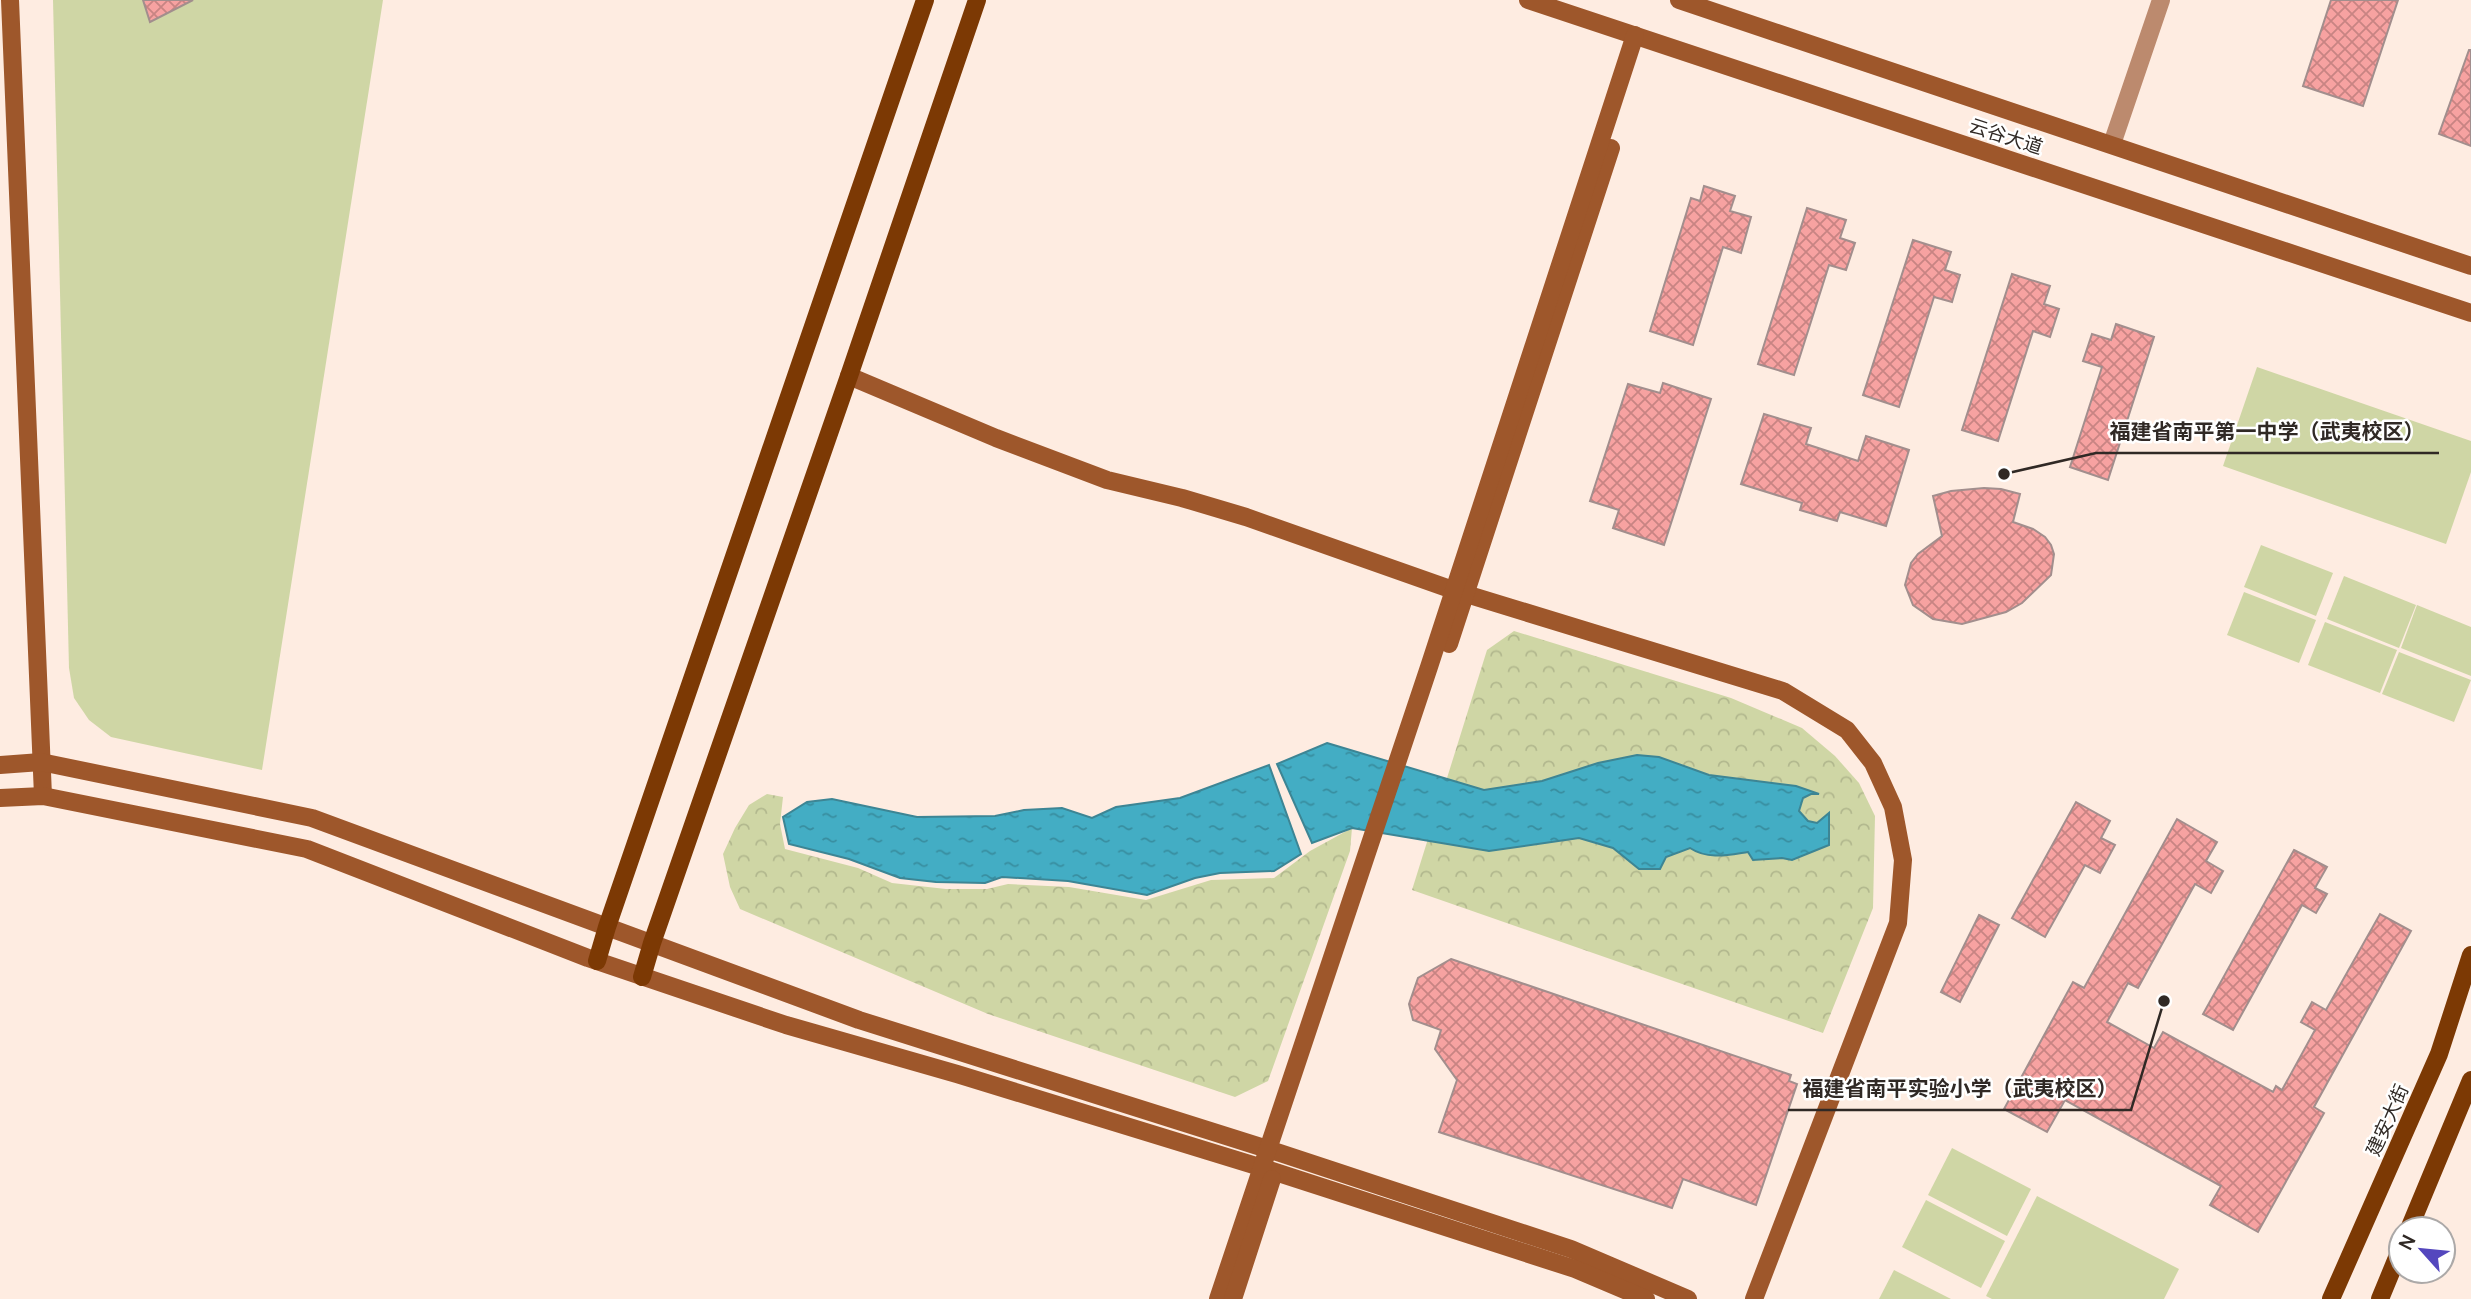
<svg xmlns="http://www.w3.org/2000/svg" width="2471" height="1299" font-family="Manrope,'Noto Sans SC',sans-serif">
  <defs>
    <pattern id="park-crowns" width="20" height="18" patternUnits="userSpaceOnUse" patternTransform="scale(1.75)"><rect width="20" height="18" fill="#cfd6a5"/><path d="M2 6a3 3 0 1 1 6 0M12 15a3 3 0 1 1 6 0" fill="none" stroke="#b2b88e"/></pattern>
    <pattern id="water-ripples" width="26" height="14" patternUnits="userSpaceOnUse" patternTransform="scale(1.75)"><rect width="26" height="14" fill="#43adc4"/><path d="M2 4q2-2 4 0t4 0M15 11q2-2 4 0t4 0" fill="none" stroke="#388d9f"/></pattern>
    <pattern id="building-cross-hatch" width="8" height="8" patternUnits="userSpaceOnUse" patternTransform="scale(1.75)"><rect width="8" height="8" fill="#f7a2a1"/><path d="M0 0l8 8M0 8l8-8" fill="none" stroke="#c88483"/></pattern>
  </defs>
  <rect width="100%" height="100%" fill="#feece1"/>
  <g fill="url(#park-crowns)">
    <polygon points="1514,631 1731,698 1802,728 1835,756 1859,783 1875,816 1873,908 1823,1033 1412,890 1487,650"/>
    <polygon points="767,794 783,797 780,824 785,849 858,868 892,883 946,889 987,889 1008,884 1069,887 1146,900 1211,880 1274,878 1310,851 1352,828 1350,851 1268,1081 1235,1097 988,1014 740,909 730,887 723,854 735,828 749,805"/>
  </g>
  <g fill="#cfd6a5">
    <polygon points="53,0 383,0 262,770 111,737 89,720 74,698 69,668"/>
    <polygon points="2257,367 2471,441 2471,472 2446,544 2223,466"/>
    <polygon points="2261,545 2333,573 2316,616 2244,587"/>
    <polygon points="2344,576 2416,605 2399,648 2327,619"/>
    <polygon points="2244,592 2316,620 2299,663 2227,635"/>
    <polygon points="2417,605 2471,627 2471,676 2401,648"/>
    <polygon points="2325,622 2397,650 2380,693 2308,665"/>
    <polygon points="2399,652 2471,680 2454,722 2382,694"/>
    <polygon points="1952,1148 2031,1189 2007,1236 1928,1195"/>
    <polygon points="2037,1196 2179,1269 2164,1299 1992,1299 1986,1296"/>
    <polygon points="1926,1200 2005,1241 1981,1288 1902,1247"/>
    <polygon points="1894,1270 1951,1299 1879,1299"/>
  </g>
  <g fill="url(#water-ripples)" stroke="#3d8594" stroke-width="2">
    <path d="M1327,743l157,47 58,-9 56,-18 39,-8 22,2 50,18 87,11 23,8h-8l-8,4 -4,13 9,10 9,2 12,-10v32l-37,15 -10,-2 -29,2 -5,-8c-20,3 -40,8 -58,-4l-24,9 -6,12h-21l-26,-21 -34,-10 -90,13 -137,-23 -40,15 -35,-79z"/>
    <polygon points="1269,765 1301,854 1274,871 1220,873 1195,878 1147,895 1068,881 1002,877 985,883 936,882 900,878 849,859 789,844 783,817 807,802 832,799 917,817 995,816 1024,810 1062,808 1092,818 1116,807 1180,798"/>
  </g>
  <g fill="url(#building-cross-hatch)" stroke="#a28e8d" stroke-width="2">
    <polygon points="143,0 193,0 150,22"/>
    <polygon points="2331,0 2398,0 2363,106 2303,86"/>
    <polygon points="2469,50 2471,50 2471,146 2439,134"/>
    <polygon points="1704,186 1735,196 1730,211 1751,217 1741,253 1723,247 1693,345 1650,331 1691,198 1700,201"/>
    <polygon points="1807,208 1846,220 1840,238 1855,243 1846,270 1829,265 1794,375 1758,364"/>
    <polygon points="1913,240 1951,252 1945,270 1960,275 1952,302 1934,297 1899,407 1863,395"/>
    <polygon points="2012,274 2050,286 2044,304 2059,309 2050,337 2033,331 1998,441 1962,430"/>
    <polygon points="2116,324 2154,337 2108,480 2070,467 2102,367 2083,361 2092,334 2111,340"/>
    <polygon points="1663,383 1711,399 1664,545 1613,528 1619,510 1590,501 1628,384 1660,393"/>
    <polygon points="1764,414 1811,428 1806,444 1858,461 1866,436 1909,450 1886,526 1840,512 1837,521 1800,510 1802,503 1741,484"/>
    <polygon points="1984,488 2001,489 2020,494 2013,522 2033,529 2045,537 2051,545 2054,554 2051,575 2022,603 2006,612 1962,624 1933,619 1913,605 1905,585 1911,563 1918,554 1942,536 1933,496 1951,491"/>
    <polygon points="2076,802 2110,821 2101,838 2115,845 2100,873 2085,865 2045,937 2012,918"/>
    <polygon points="2177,819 2217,842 2206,861 2223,871 2211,893 2195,884 2138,988 2128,983 2107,1022 2154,1048 2163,1032 2273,1092 2276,1086 2282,1090 2315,1030 2301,1022 2312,1002 2326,1010 2380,914 2411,931 2314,1107 2324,1113 2258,1232 2210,1205 2221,1186 2065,1100 2047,1132 2004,1109 2073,982 2084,988"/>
    <polygon points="2294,850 2327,867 2315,888 2327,894 2316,913 2302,905 2233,1030 2203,1014"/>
    <polygon points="1979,915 1999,925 1960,1002 1941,992"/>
    <polygon points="1451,959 1791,1075 1789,1081 1797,1084 1756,1205 1683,1179 1672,1208 1439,1132 1457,1080 1435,1049 1441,1030 1413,1020 1409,1004 1418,978"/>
  </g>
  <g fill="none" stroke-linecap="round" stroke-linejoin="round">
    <polyline stroke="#bc8a6e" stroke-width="18" points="2112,144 2161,0"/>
    <g stroke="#9e572b" stroke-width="18">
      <polyline points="10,0 43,796"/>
      <polyline points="1528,0 2471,313"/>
      <polyline points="1679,0 2471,266"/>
      <polyline points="849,376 996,438 1107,480 1182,498 1246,517 1453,590 1783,691 1847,730 1873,763 1893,807 1903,860 1898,923 1754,1299"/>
      <polyline points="1449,644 1611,148"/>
      <polyline points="0,765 41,762 312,818 859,1020 1280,1153 1571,1249 1688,1299"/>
      <polyline points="0,798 43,796 307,849 588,958 786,1025 957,1074 1263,1168 1575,1269 1646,1299"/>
      <polyline points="1218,1299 1429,667 1635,35"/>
      <polyline points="1233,1299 1272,1179"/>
    </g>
    <g stroke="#7c3904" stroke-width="18">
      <polyline points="597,961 607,927 925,0"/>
      <polyline points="642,977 652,943 849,376 977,0"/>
      <polyline points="2409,1229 2471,1080"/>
      <polyline points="2331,1299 2439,1054 2471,955"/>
      <polyline points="2380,1299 2401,1248"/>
    </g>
  </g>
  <g text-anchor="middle" stroke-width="5" stroke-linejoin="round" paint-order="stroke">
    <g font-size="19" fill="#302925" stroke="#fff">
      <text transform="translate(2006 136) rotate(18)" y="7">云谷大道</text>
      <text transform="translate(2387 1120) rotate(-66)" y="7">建安大街</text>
    </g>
  </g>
  <path fill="none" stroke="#302925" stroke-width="2.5" d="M2004 474L2096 453H2439M2164 1001L2131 1110H1788"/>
  <g fill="#302925" stroke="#fff" stroke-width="2.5">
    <circle cx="2004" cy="474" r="7"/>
    <circle cx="2164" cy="1001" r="7"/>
  </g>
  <g font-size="21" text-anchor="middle" font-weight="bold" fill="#302925" stroke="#fff" stroke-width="5" stroke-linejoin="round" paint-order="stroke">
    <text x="2267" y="439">福建省南平第一中学（武夷校区）</text>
    <text x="1960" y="1096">福建省南平实验小学（武夷校区）</text>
  </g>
  <g transform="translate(2422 1250) rotate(297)"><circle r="33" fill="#ffffff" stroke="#aca9a8" stroke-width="2"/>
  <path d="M0-5L12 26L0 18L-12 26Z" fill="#5447be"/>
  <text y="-10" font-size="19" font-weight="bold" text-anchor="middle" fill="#302925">N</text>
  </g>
</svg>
